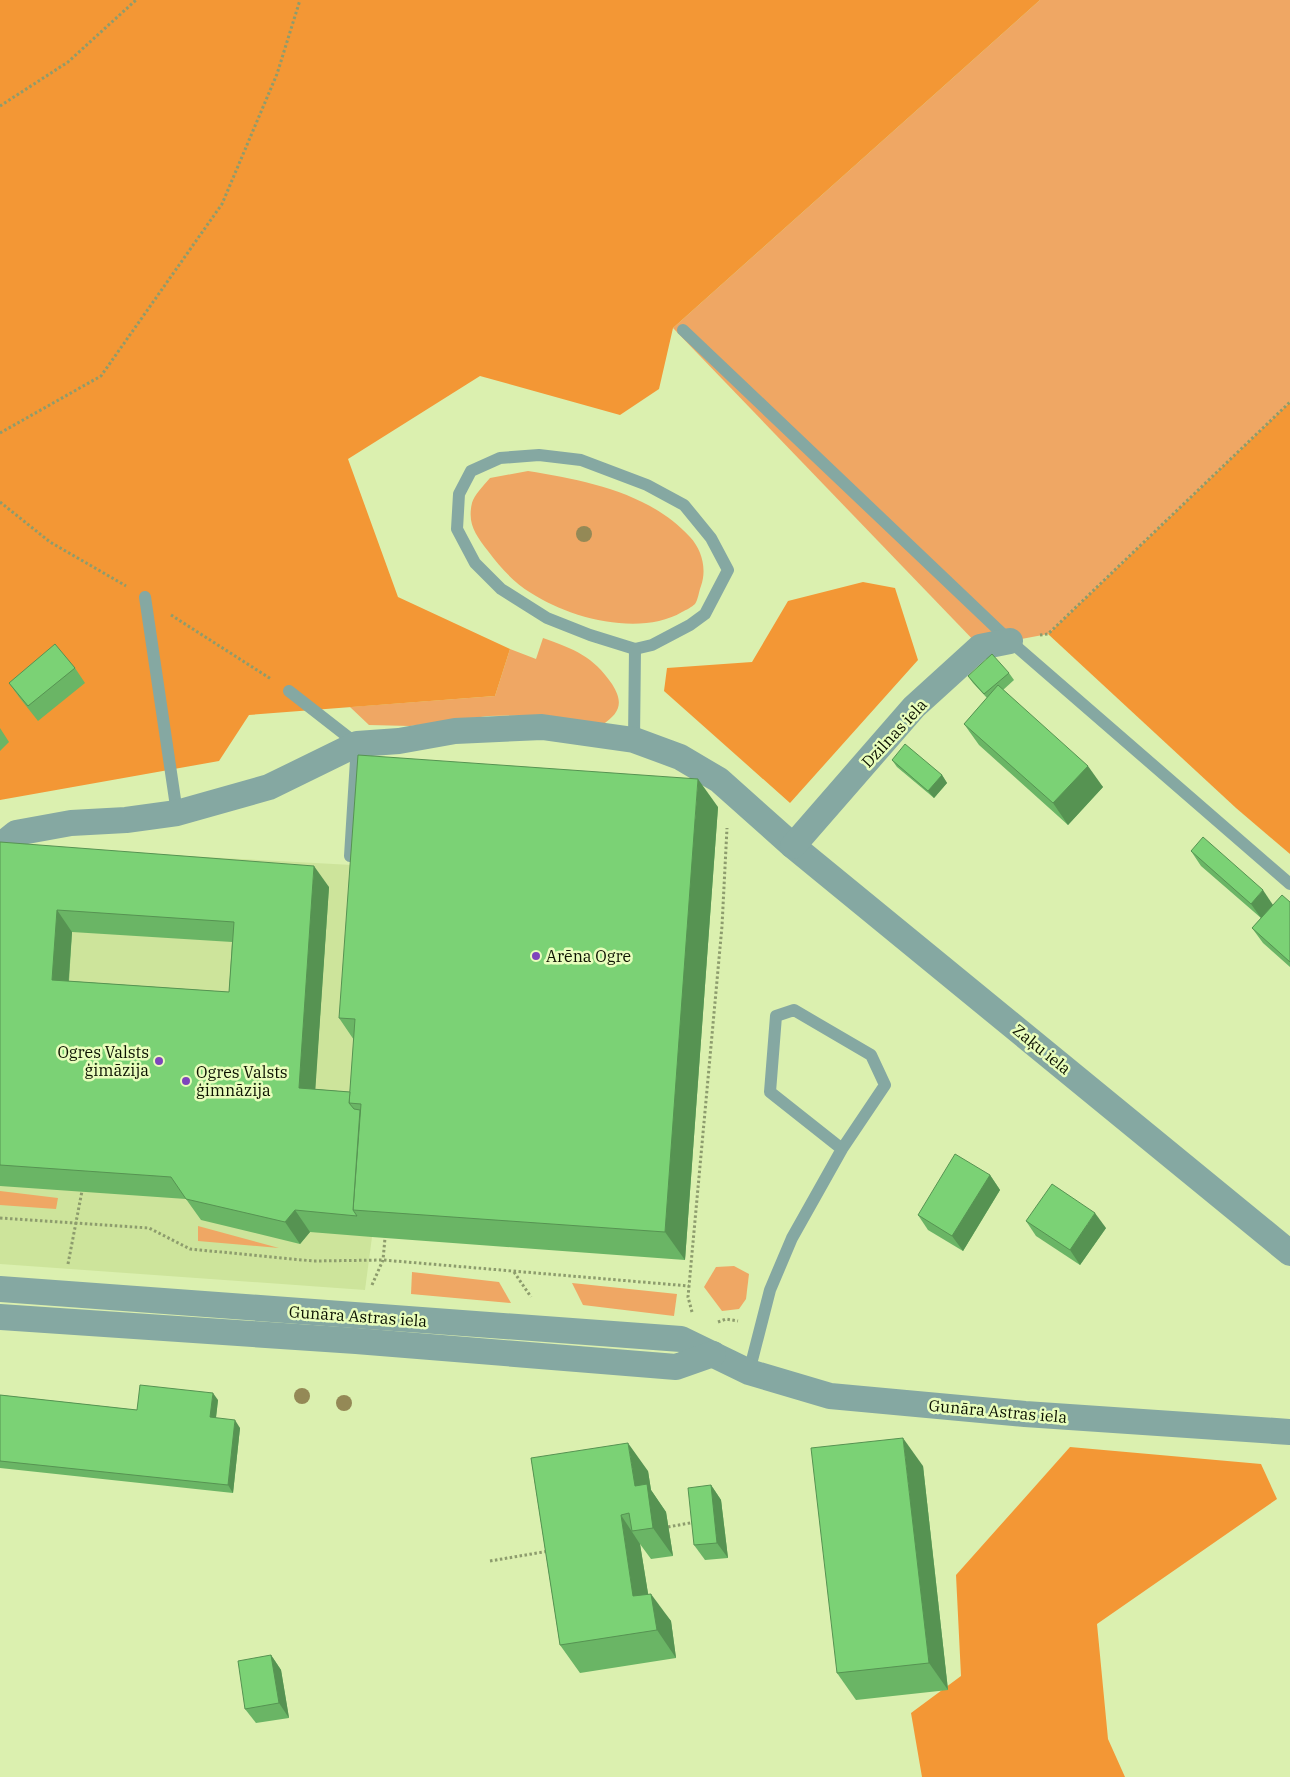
<svg xmlns="http://www.w3.org/2000/svg" width="1290" height="1777" font-family="'IBM Plex Serif',serif">
  <rect width="100%" height="100%" fill="#dbf0af"/>
  <polygon fill="#cde49b" points="0,846 371,866 372,1237 365,1290 0,1264"/>
  <g fill="#efa764">
    <polygon points="1040,0 1290,0 1290,402 1048,634 980,647 673,328"/>
    <path d="M528,471c57,9 122,22 162,66 12,13 17,32 11,49 -2,5 -3,14 -6,18 -3,3 -9,6 -13,8 -42,25 -113,6 -151,-19 -18,-11 -31,-26 -43,-42 -12,-16 -21,-27 -16,-48 2,-8 12,-18 18,-25z"/>
    <path d="M543,638c31,11 50,18 69,46 12,19 8,29 -10,41l-56,-10 -58,1 -78,10 -41,-1 -19,-18 145,-11 15,-47 26,10z"/>
    <polygon points="0,1191 58,1198 56,1209 0,1205"/>
    <polygon points="198,1226 279,1248 198,1241"/>
    <polygon points="734,1266 749,1274 746,1299 739,1309 722,1311 704,1287 716,1267"/>
    <polygon points="412,1272 499,1282 511,1303 411,1294"/>
    <polygon points="572,1283 677,1294 674,1316 583,1305"/>
  </g>
  <g fill="#f39735">
    <polygon points="0,0 1040,0 673,328 659,389 620,415 480,376 348,459 398,597 510,649 495,696 249,715 219,761 0,800"/>
    <polygon points="1290,402 1290,854 1236,808 1048,634"/>
    <polygon points="863,582 895,588 918,660 790,803 664,691 667,668 752,662 788,601"/>
    <polygon points="1070,1447 1261,1464 1277,1499 1097,1624 1108,1739 1125,1777 922,1777 911,1713 961,1676 956,1575"/>
  </g>
  <g fill="none" stroke-linecap="round" stroke-linejoin="round">
    <g stroke="#8d9c6d" stroke-width="3" stroke-dasharray="2.5 2.5" stroke-linecap="butt">
      <polyline points="0,106 68,62 136,0"/>
      <polyline points="0,433 101,376 222,204 277,74 300,0"/>
      <polyline points="0,502 50,542 126,586"/>
      <polyline points="171,615 271,679"/>
      <polyline points="1040,635 1048,634 1290,402"/>
      <polyline points="0,1218 149,1228 190,1249 313,1261 383,1260 689,1286"/>
      <polyline points="68,1264 82,1191"/>
      <polyline points="514,1272 531,1297"/>
      <polyline points="372,1285 383,1260 385,1238"/>
      <polyline points="692,1312 688,1297 722,926 727,828"/>
      <polyline points="718,1322 726,1319 738,1321"/>
      <polyline points="668,1527 695,1522"/>
      <polyline points="490,1561 549,1551"/>
    </g>
    <g stroke="#85a8a2" stroke-width="12">
      <polyline points="683,330 1010,641 1290,884"/>
      <polygon points="539,455 581,460 647,485 684,505 711,538 728,570 705,614 690,625 652,645 635,649 590,635 547,618 501,589 475,563 457,529 459,494 471,471 500,458"/>
      <polyline points="145,597 177,813"/>
      <polyline points="289,691 357,744 350,856"/>
      <polyline points="634,740 635,649"/>
      <polyline points="749,1372 770,1290 792,1238 842,1149 885,1085 871,1055 794,1010 776,1016 770,1092 842,1149"/>
    </g>
    <g stroke="#85a8a2" stroke-width="26">
      <polyline points="0,846 16,833 71,823 126,820 177,813 269,787 357,744 399,741 455,731 542,727 634,740 680,757 719,780 793,846 1290,1253"/>
      <polyline points="793,846 914,707 980,647 1010,641"/>
      <polyline points="0,1289 681,1339 749,1372 830,1396 1025,1414 1290,1432"/>
      <polyline points="0,1317 356,1341 676,1367 713,1354"/>
    </g>
  </g>
  <g fill="#948956">
    <circle cx="584" cy="534" r="8"/>
    <circle cx="302" cy="1396" r="8"/>
    <circle cx="344" cy="1403" r="8"/>
  </g>
  <g fill="#6ab565" fill-rule="evenodd">
    <polygon points="75,668 85,683 38,721 19,697 9,683"/>
    <polygon points="1009,673 1014,680 1003,690 1103,787 1068,825 979,745 964,724 987,698 973,683 968,676"/>
    <polygon points="0,728 9,742 0,751"/>
    <polygon points="892,760 942,775 947,783 934,798 897,767"/>
    <path d="M718,807l-33,453 -313,-23 -62,-5 -10,12 -99,-24 -15,-21 -186,-13v-344l329,45 -14,202 35,3 4,-52 -15,-22zM72,932l160,10 -3,50 -160,-11z"/>
    <polygon points="1191,851 1273,905 1290,902 1290,967 1263,943 1252,928 1261,918 1201,866"/>
    <polygon points="990,1175 1000,1190 963,1251 928,1230 918,1215"/>
    <polygon points="1026,1221 1106,1228 1080,1265 1036,1236"/>
    <polygon points="0,1395 137,1410 218,1400 216,1418 240,1428 233,1493 0,1468"/>
    <polygon points="531,1458 648,1471 651,1490 666,1512 673,1556 651,1559 640,1544 648,1594 671,1621 676,1658 580,1673 560,1645"/>
    <polygon points="923,1466 948,1690 856,1700 837,1673"/>
    <polygon points="711,1485 721,1500 728,1558 705,1560 694,1545"/>
    <polygon points="271,1655 281,1670 289,1718 256,1723 245,1709"/>
  </g>
  <g fill="#569352">
    <polygon points="1088,766 1103,787 1068,825 1053,803"/>
    <polygon points="942,775 947,783 934,798 928,791"/>
    <polygon points="698,779 718,807 685,1260 665,1232"/>
    <polygon points="314,866 329,887 314,1109 299,1088"/>
    <polygon points="1263,890 1273,905 1261,918 1251,904"/>
    <polygon points="57,910 72,932 67,1002 52,980"/>
    <polygon points="990,1175 1000,1190 963,1251 952,1236"/>
    <polygon points="295,1210 310,1232 300,1244 285,1222"/>
    <polygon points="1095,1213 1106,1228 1080,1265 1070,1250"/>
    <polygon points="213,1393 218,1400 215,1425 210,1417"/>
    <polygon points="235,1420 240,1428 233,1493 228,1485"/>
    <polygon points="903,1438 923,1466 948,1690 929,1663"/>
    <polygon points="628,1443 648,1471 651,1490 666,1512 673,1556 653,1528 635,1486"/>
    <polygon points="711,1485 721,1500 728,1558 717,1543"/>
    <polygon points="621,1515 640,1544 653,1624 633,1596"/>
    <polygon points="651,1594 671,1621 676,1658 657,1630"/>
    <polygon points="271,1655 281,1670 289,1718 279,1703"/>
  </g>
  <g fill="#7bd275" stroke="#569352" fill-rule="evenodd">
    <polygon points="55,644 75,668 28,706 9,683"/>
    <polygon points="992,654 1009,673 984,694 968,676"/>
    <polygon points="998,685 1088,766 1053,803 964,724"/>
    <polygon points="905,744 942,775 928,791 892,760"/>
    <polygon points="358,755 698,779 665,1232 353,1210 361,1104 349,1103 355,1019 339,1018"/>
    <polygon points="1203,837 1263,890 1251,904 1191,851"/>
    <path d="M0,842l314,24 -15,222 51,4 -1,11 5,6 6,1 -7,100 4,6 -62,-6 -10,12 -99,-23 -15,-22 -171,-12zM57,910l177,12 -5,70 -177,-12z"/>
    <polygon points="1282,895 1290,902 1290,962 1252,928"/>
    <polygon points="955,1154 990,1175 952,1236 918,1215"/>
    <polygon points="1052,1184 1095,1213 1070,1250 1026,1221"/>
    <polygon points="140,1385 213,1393 210,1417 235,1420 228,1485 0,1461 0,1395 137,1410"/>
    <polygon points="903,1438 929,1663 837,1673 811,1448"/>
    <polygon points="628,1443 635,1486 647,1484 653,1528 632,1531 629,1513 621,1515 633,1596 651,1594 657,1630 560,1645 531,1458"/>
    <polygon points="711,1485 717,1543 694,1545 688,1488"/>
    <polygon points="271,1655 279,1703 245,1709 238,1661"/>
  </g>
  <g fill="#7e45bc" stroke="#e8fdbc" stroke-width="2">
    <circle cx="536" cy="956" r="5"/>
    <circle cx="159" cy="1061" r="5"/>
    <circle cx="186" cy="1081" r="5"/>
  </g>
  <g text-anchor="middle" stroke-width="5" stroke-linejoin="round" paint-order="stroke">
    <g font-size="16" fill="#0c1200" stroke="#e8fdbc">
      <text transform="translate(894 733) rotate(-47)" y="6">Dzilnas iela</text>
      <text transform="translate(1042 1049) rotate(39)" y="6">Zaķu iela</text>
      <text transform="translate(358 1316) rotate(4)" y="6">Gunāra Astras iela</text>
      <text transform="translate(998 1411) rotate(5)" y="6">Gunāra Astras iela</text>
    </g>
    <g font-size="16" fill="#0c1200" stroke="#e8fdbc" text-anchor="start">
      <text x="546" y="962">Arēna Ogre</text>
      <text x="149" y="1058" text-anchor="end">Ogres Valsts<tspan x="149" dy="18">ģimāzija</tspan></text>
      <text x="196" y="1078">Ogres Valsts<tspan x="196" dy="18">ģimnāzija</tspan></text>
    </g>
  </g>
</svg>
